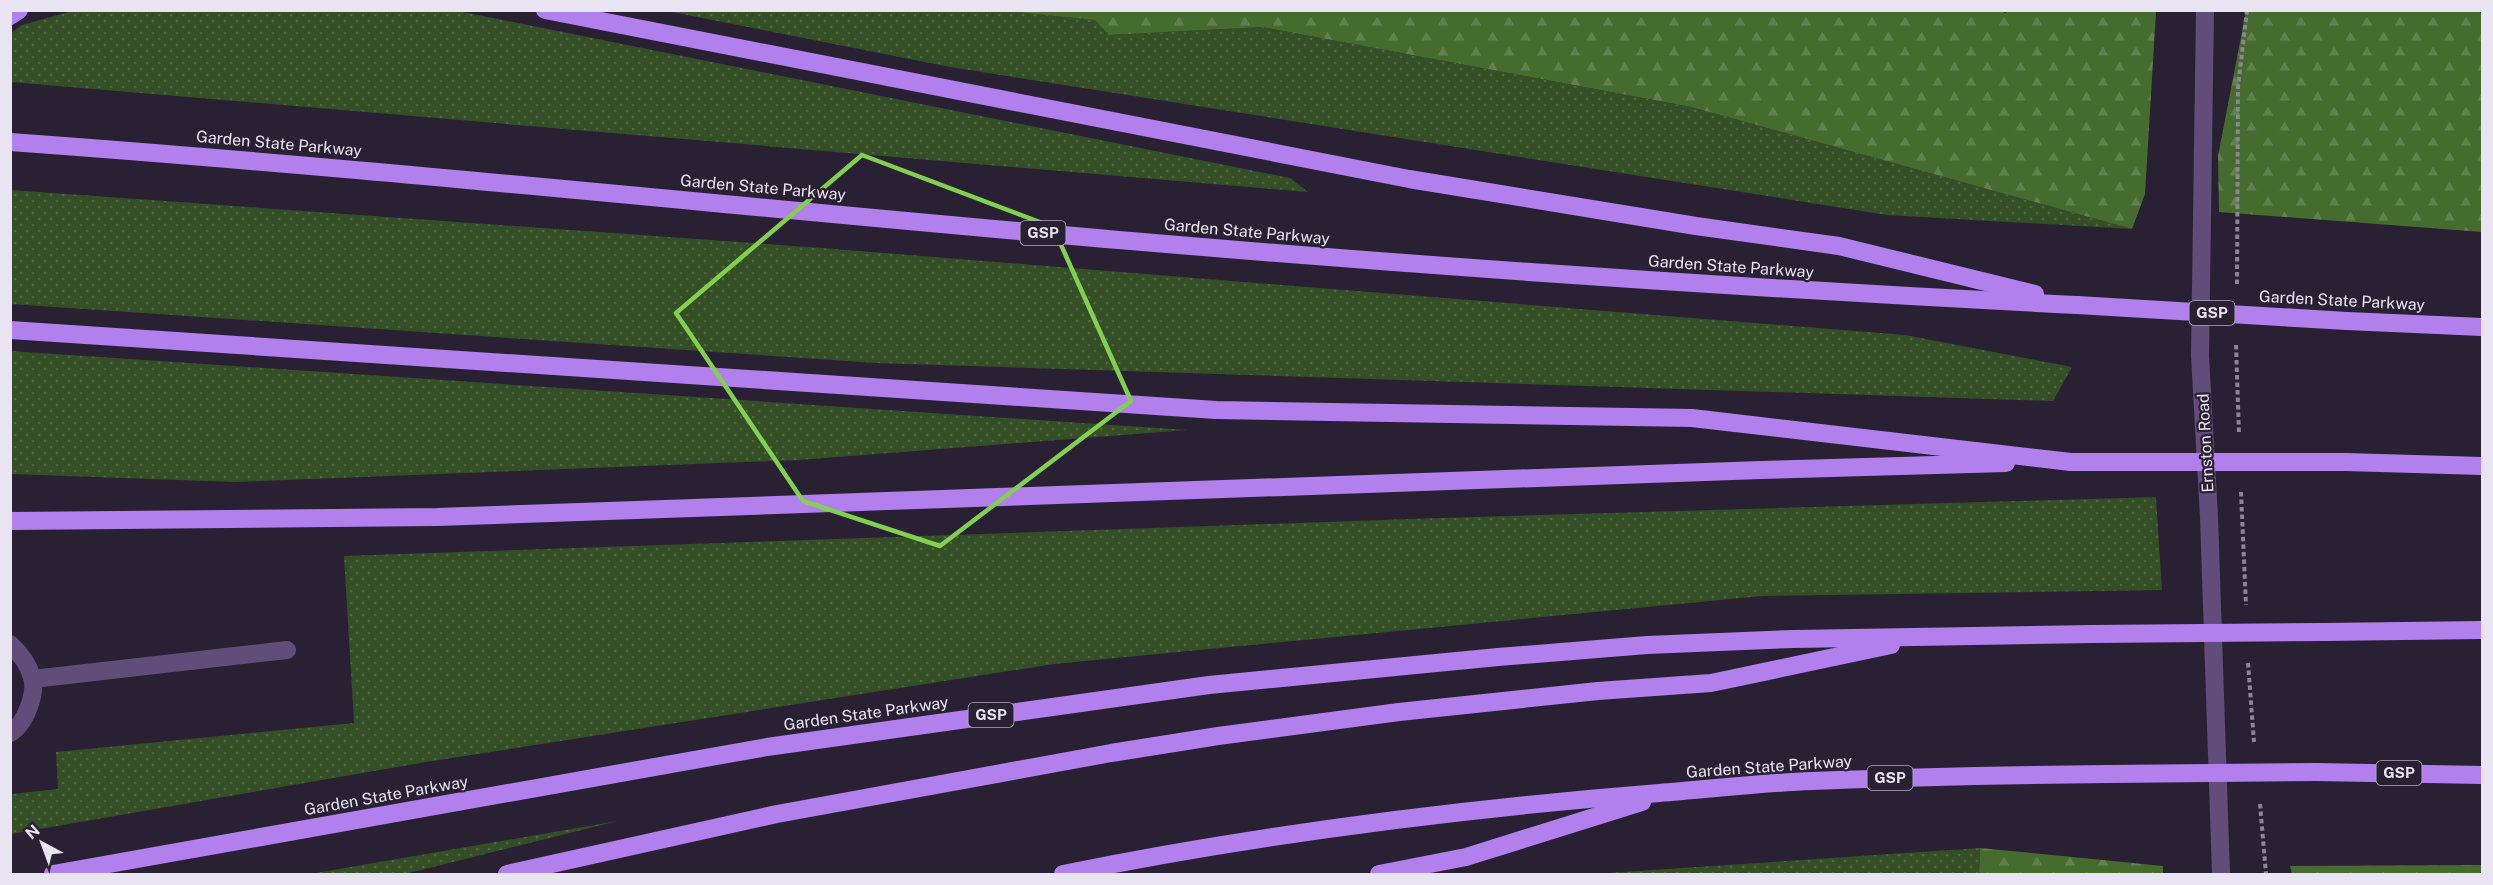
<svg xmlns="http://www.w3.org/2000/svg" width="2493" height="885" font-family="'Public Sans',sans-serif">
  <defs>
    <pattern id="grass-dots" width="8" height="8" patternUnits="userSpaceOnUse" patternTransform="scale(1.5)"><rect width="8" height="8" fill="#344e25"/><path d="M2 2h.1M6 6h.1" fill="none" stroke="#516745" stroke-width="1.8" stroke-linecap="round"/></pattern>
    <pattern id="forest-firs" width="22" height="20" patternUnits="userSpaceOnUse" patternTransform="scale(1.5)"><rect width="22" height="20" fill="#456c2e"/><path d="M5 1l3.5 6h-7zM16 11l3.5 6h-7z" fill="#60814d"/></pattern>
  </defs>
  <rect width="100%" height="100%" fill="#292133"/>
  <g fill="url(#grass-dots)">
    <polygon points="72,11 458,11 1290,178 1308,192 11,82 11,33 22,25"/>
    <polygon points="667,11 1005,11 1096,20 1109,35 1262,27 1691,107 2132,229 1887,215 950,67"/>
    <polygon points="11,190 822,248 1905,335 2072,367 2053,401 876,363 11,304"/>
    <polygon points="11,351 1187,430 799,460 234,482 11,474"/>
    <polygon points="2156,497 2162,590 1762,596 1054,664 426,762 11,834 11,794 58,789 56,752 354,723 344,556 1440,518"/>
    <polygon points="618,821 405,874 310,874"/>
    <polygon points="1980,848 1979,874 1592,874"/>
  </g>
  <g fill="url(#forest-firs)">
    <polygon points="1996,10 2006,13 2007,10 2156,11 2145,194 2132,229 1691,107 1262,27 1109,35 1095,20 1005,11"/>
    <polygon points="2246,11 2482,11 2482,232 2219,212 2218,156"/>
    <polygon points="1980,848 2163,866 2163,874 1979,874"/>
    <polygon points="2482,865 2482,874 2292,874 2290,866"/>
  </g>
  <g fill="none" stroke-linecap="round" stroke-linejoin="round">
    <g stroke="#8c8595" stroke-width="4" stroke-dasharray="4.5 3" stroke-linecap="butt">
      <polyline points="2237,284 2238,87 2247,10"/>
      <polyline points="2236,345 2239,434"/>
      <polyline points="2241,492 2246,605"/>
      <polyline points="2248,663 2254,742"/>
      <polyline points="2260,804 2266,874"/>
    </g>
    <g stroke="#604d79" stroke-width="18">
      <path d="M10,644c10,9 18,20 22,33 5,16 -7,48 -22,56"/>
      <polyline points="33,679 287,650"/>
    </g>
    <polyline stroke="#604d79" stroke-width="18" points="2205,10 2200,356 2209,517 2221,874"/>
    <g stroke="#b280ed" stroke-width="18">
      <polyline points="545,10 1409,179 1696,226 1839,246 2035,294"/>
      <polyline points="10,16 19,10"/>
      <path d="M10,142c375,27 748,67 1121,99 315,27 631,48 946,64"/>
      <polyline points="2347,321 2482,327"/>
      <polyline points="10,330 1216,410 1692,418 2071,462"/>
      <polyline points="2346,462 2482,466"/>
      <polyline points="10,521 437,517 1761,470 2006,463"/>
      <polyline points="2324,632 2482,630"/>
      <polyline points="2316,772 2482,775"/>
      <polyline points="53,874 767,747 1209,685 1498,657 1647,645 1793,639 2092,634"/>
      <polyline points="507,874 777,814 1111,753 1218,736 1399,712 1598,691 1711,683 1891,645"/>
      <path d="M1063,874c197,-40 396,-65 596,-81 51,-4 102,-10 153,-12 99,-4 197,-6 296,-7"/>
      <polyline points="1379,874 1466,857 1642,802"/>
    </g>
    <g stroke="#b280ed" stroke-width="18">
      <polyline points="2077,305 2347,321"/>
      <polyline points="2071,462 2346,462"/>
      <polyline points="2092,634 2324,632"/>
      <polyline points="2108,774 2316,772"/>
    </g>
  </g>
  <path fill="none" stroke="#81d050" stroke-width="4.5" stroke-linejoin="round" d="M862,155l191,72 78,174 -191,145 -137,-45 -127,-188z"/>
  <g text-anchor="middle" stroke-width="4.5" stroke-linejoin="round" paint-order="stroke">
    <g fill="#292133" stroke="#afaab8" stroke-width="1.5">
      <rect x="1020.5" y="221" width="45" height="24" rx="4.5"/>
      <rect x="2189.5" y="301" width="45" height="24" rx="4.5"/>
      <rect x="968.5" y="703" width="45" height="24" rx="4.5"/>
      <rect x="2376.5" y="761" width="45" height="24" rx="4.5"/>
      <rect x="1867.5" y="766" width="45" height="24" rx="4.5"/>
    </g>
    <g font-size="15" font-weight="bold" fill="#e9e4f1">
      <text x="1043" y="238">GSP</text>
      <text x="2212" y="318">GSP</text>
      <text x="991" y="720">GSP</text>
      <text x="2399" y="778">GSP</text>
      <text x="1890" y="783">GSP</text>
    </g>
    <g font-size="16" fill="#e9e4f1" stroke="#292133">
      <text transform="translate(279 143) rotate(5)" y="6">Garden State Parkway</text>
      <text transform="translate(763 187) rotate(5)" y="6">Garden State Parkway</text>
      <text transform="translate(1247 231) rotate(5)" y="6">Garden State Parkway</text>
      <text transform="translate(1731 266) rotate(4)" y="6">Garden State Parkway</text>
      <text transform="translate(2342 300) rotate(3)" y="6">Garden State Parkway</text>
      <text transform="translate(2205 443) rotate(-93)" y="6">Ernston Road</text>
      <text transform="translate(866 713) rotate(-8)" y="6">Garden State Parkway</text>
      <text transform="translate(1769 766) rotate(-4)" y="6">Garden State Parkway</text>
      <text transform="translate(386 795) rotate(-10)" y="6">Garden State Parkway</text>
    </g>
  </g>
  <rect width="2493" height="885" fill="none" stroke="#e9e4f1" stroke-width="24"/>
  <g transform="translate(42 843) rotate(319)" stroke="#292133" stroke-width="4.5" paint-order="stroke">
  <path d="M0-4.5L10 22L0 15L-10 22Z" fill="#e9e4f1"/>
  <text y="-9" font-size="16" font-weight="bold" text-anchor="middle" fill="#e9e4f1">N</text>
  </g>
</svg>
